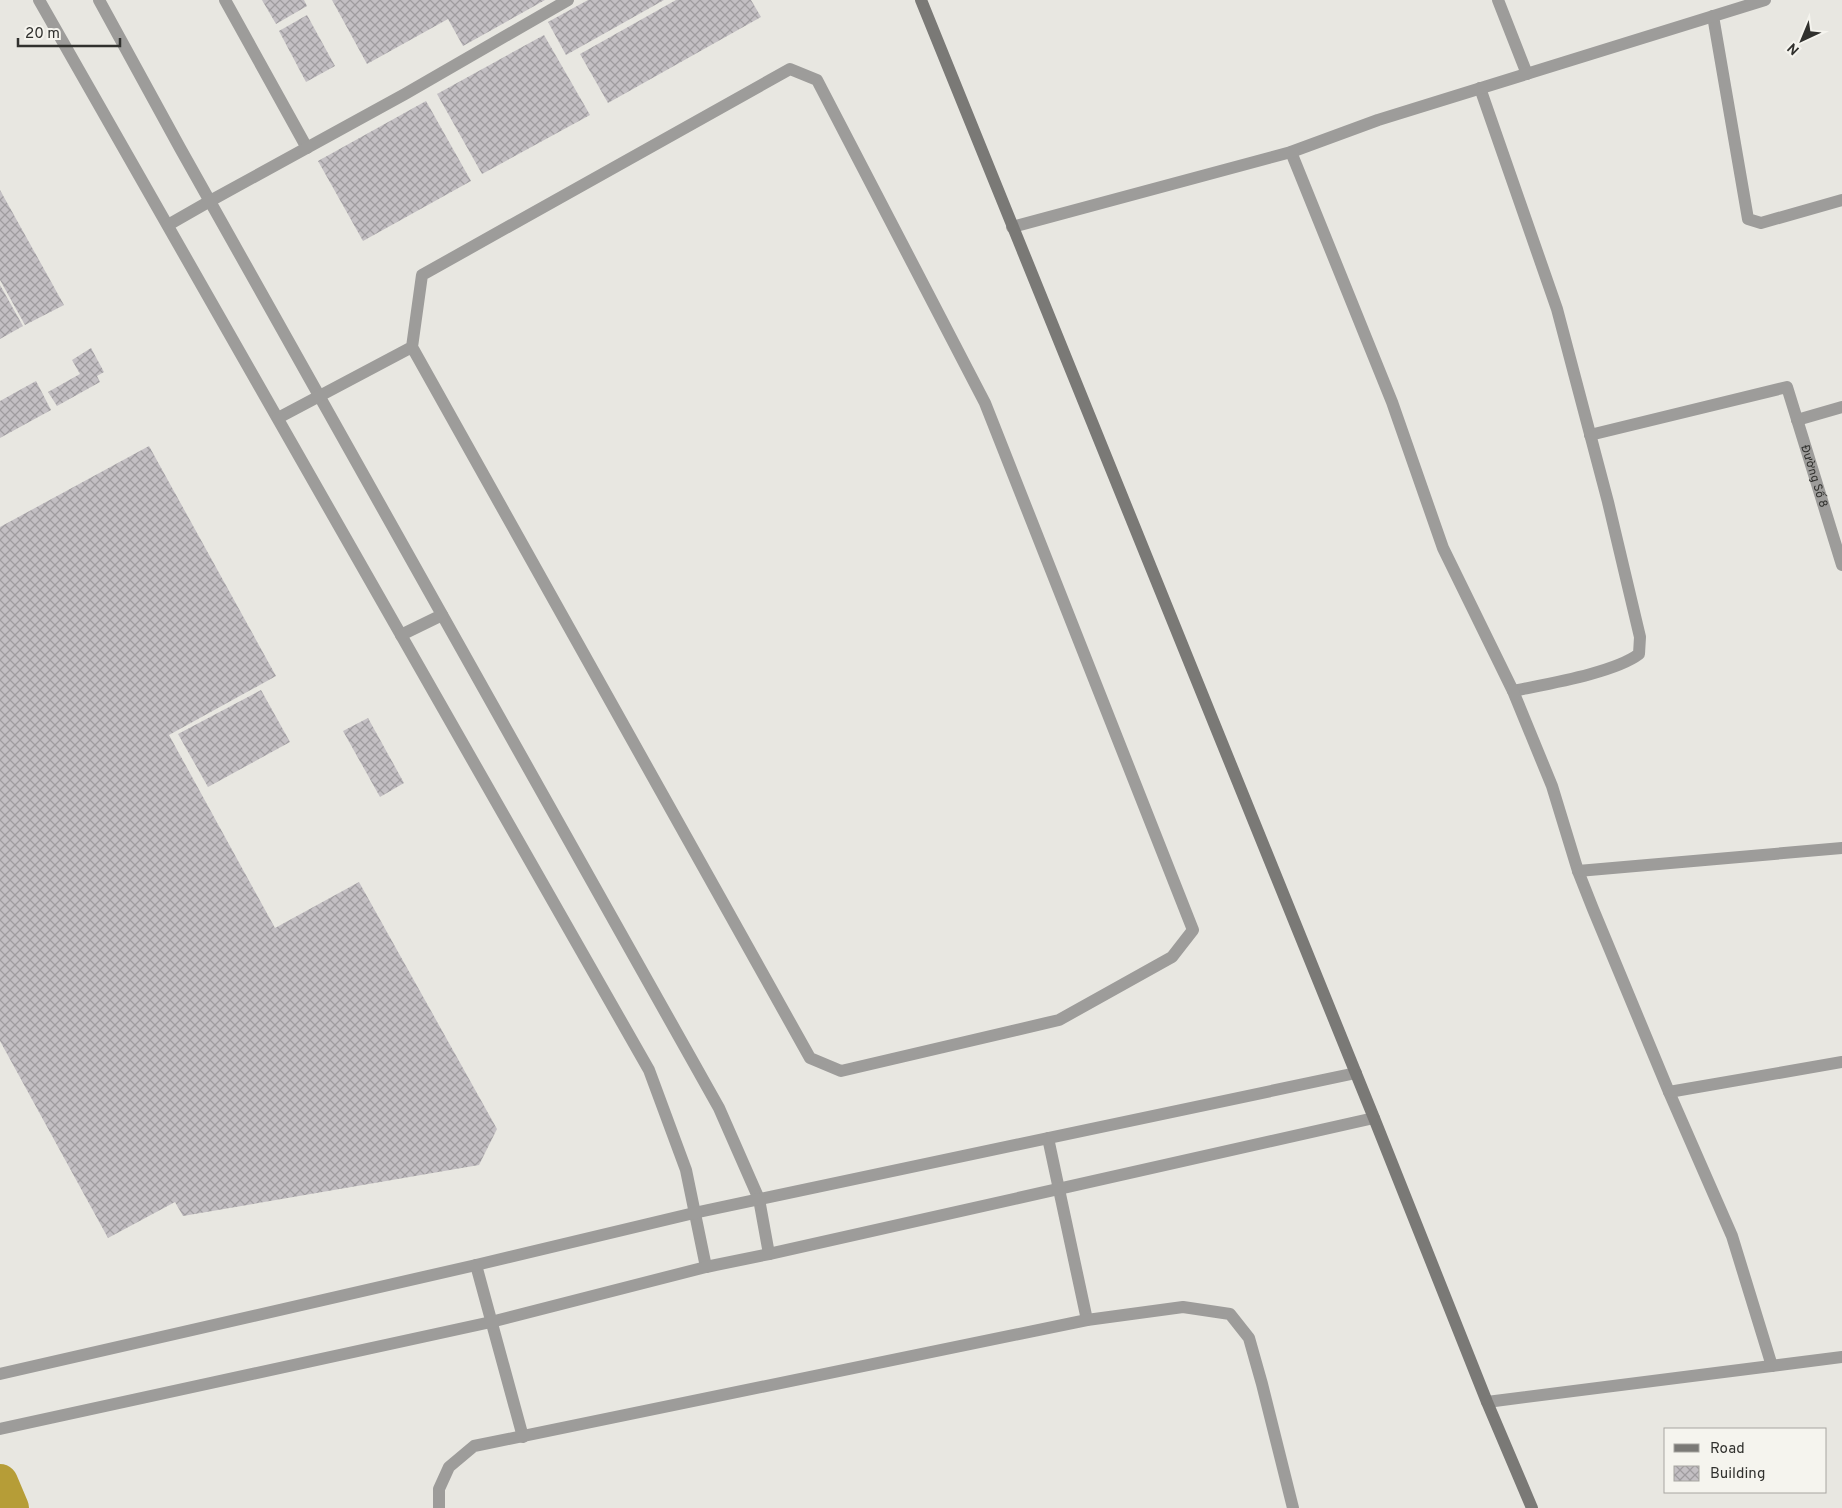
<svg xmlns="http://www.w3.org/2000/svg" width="1842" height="1508" font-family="Overpass,sans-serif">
  <defs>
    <pattern id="building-cross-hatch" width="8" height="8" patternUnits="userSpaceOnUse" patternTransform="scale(1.25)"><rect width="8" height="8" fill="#c3bfc3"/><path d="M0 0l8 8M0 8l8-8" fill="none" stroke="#9f9c9f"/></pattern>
  </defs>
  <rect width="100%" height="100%" fill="#e8e7e1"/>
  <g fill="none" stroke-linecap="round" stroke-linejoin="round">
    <polyline stroke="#b69d37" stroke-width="36" points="0,1482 11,1508"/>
  </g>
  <g fill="url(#building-cross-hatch)">
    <polygon points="262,0 304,0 307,6 276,24"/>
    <polygon points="332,0 545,0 463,46 448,19 367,64"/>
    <polygon points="588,0 664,0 566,55 548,22"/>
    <polygon points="676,0 751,0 761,17 608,103 580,54"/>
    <polygon points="307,15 335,66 306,82 279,31"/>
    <polygon points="544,35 590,115 482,174 437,94"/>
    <polygon points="426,101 471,181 363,241 318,161"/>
    <polygon points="0,190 64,305 25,325 0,280"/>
    <polygon points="0,285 23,326 0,339"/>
    <polygon points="91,348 104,372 97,376 100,382 57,406 48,392 80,374 72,360"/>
    <polygon points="36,381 51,410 0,438 0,401"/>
    <polygon points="149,446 276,676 169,735 275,928 359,882 497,1129 479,1165 183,1216 175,1202 108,1238 0,1041 0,527"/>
    <polygon points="261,690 290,742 208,787 178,734"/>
    <polygon points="368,718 404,783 380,797 343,731"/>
  </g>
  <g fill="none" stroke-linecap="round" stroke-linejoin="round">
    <g stroke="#9d9c9a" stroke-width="12">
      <polyline points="39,0 649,1070 686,1170 706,1267"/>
      <polyline points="99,0 180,148 719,1108 759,1199 769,1254"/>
      <polyline points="225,0 307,148"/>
      <polyline points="168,225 210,201 405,94 568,0"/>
      <polyline points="278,418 412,347 422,275 790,69 817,80 985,403 1193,930 1172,957 1059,1020 841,1071 810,1058 412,347"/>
      <polyline points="401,635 442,615"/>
      <polyline points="1048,1138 1087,1320"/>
      <polyline points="476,1265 523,1437"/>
      <polyline points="0,1374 476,1265 694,1213 1356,1073"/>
      <polyline points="0,1429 491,1322 706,1267 769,1254 1374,1118"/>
      <polyline points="439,1508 439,1489 449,1467 474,1446 1087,1320 1183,1307 1230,1314 1249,1338 1262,1384 1293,1508"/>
    </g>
    <g stroke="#9d9c9a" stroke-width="12">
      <polyline points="1498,0 1527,74"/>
      <polyline points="1713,16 1748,219 1761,223 1842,200"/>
      <path d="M1480,88l77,221 51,193 32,135 -1,17c-25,19 -93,30 -126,37"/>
      <polyline points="1291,152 1392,402 1443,548 1513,691 1552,786 1578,871 1593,909 1669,1092 1732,1236 1772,1366"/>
      <polyline points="1012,227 1291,152 1378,120 1765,0"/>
      <polyline points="1797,420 1842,407"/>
      <path id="s1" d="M1590,435l197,-48 55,178"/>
      <polyline points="1578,871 1842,848"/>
      <polyline points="1669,1092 1842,1062"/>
      <polyline points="1487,1402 1842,1357"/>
    </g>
    <polyline stroke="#7a7976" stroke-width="12" points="921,0 1374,1118 1487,1402 1532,1508"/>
  </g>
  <g text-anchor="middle" stroke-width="4" stroke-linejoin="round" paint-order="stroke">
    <g font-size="12" fill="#31312e" stroke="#f5f4ee">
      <text dy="4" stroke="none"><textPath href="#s1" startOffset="296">Đường Số 8</textPath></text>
    </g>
  </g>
  <rect x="1664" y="1428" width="162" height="65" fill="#f5f4ee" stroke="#a7a6a1"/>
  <rect x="1674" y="1444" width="25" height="8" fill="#7a7976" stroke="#a7a6a1"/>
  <text x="1710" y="1453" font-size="15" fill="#31312e">Road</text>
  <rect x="1674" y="1466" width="25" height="15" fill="url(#building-cross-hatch)" stroke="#a7a6a1"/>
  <text x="1710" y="1478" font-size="15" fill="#31312e">Building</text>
  <g transform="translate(1802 40) rotate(224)" stroke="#f5f4ee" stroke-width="4" paint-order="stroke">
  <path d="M0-4L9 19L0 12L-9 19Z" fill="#31312e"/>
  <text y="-8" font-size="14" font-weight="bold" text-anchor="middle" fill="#31312e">N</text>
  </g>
  <path d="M18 38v8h102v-8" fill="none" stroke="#31312e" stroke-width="2.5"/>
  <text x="25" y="38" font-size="15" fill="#31312e" stroke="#f5f4ee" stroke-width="4" paint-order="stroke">20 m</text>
</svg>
